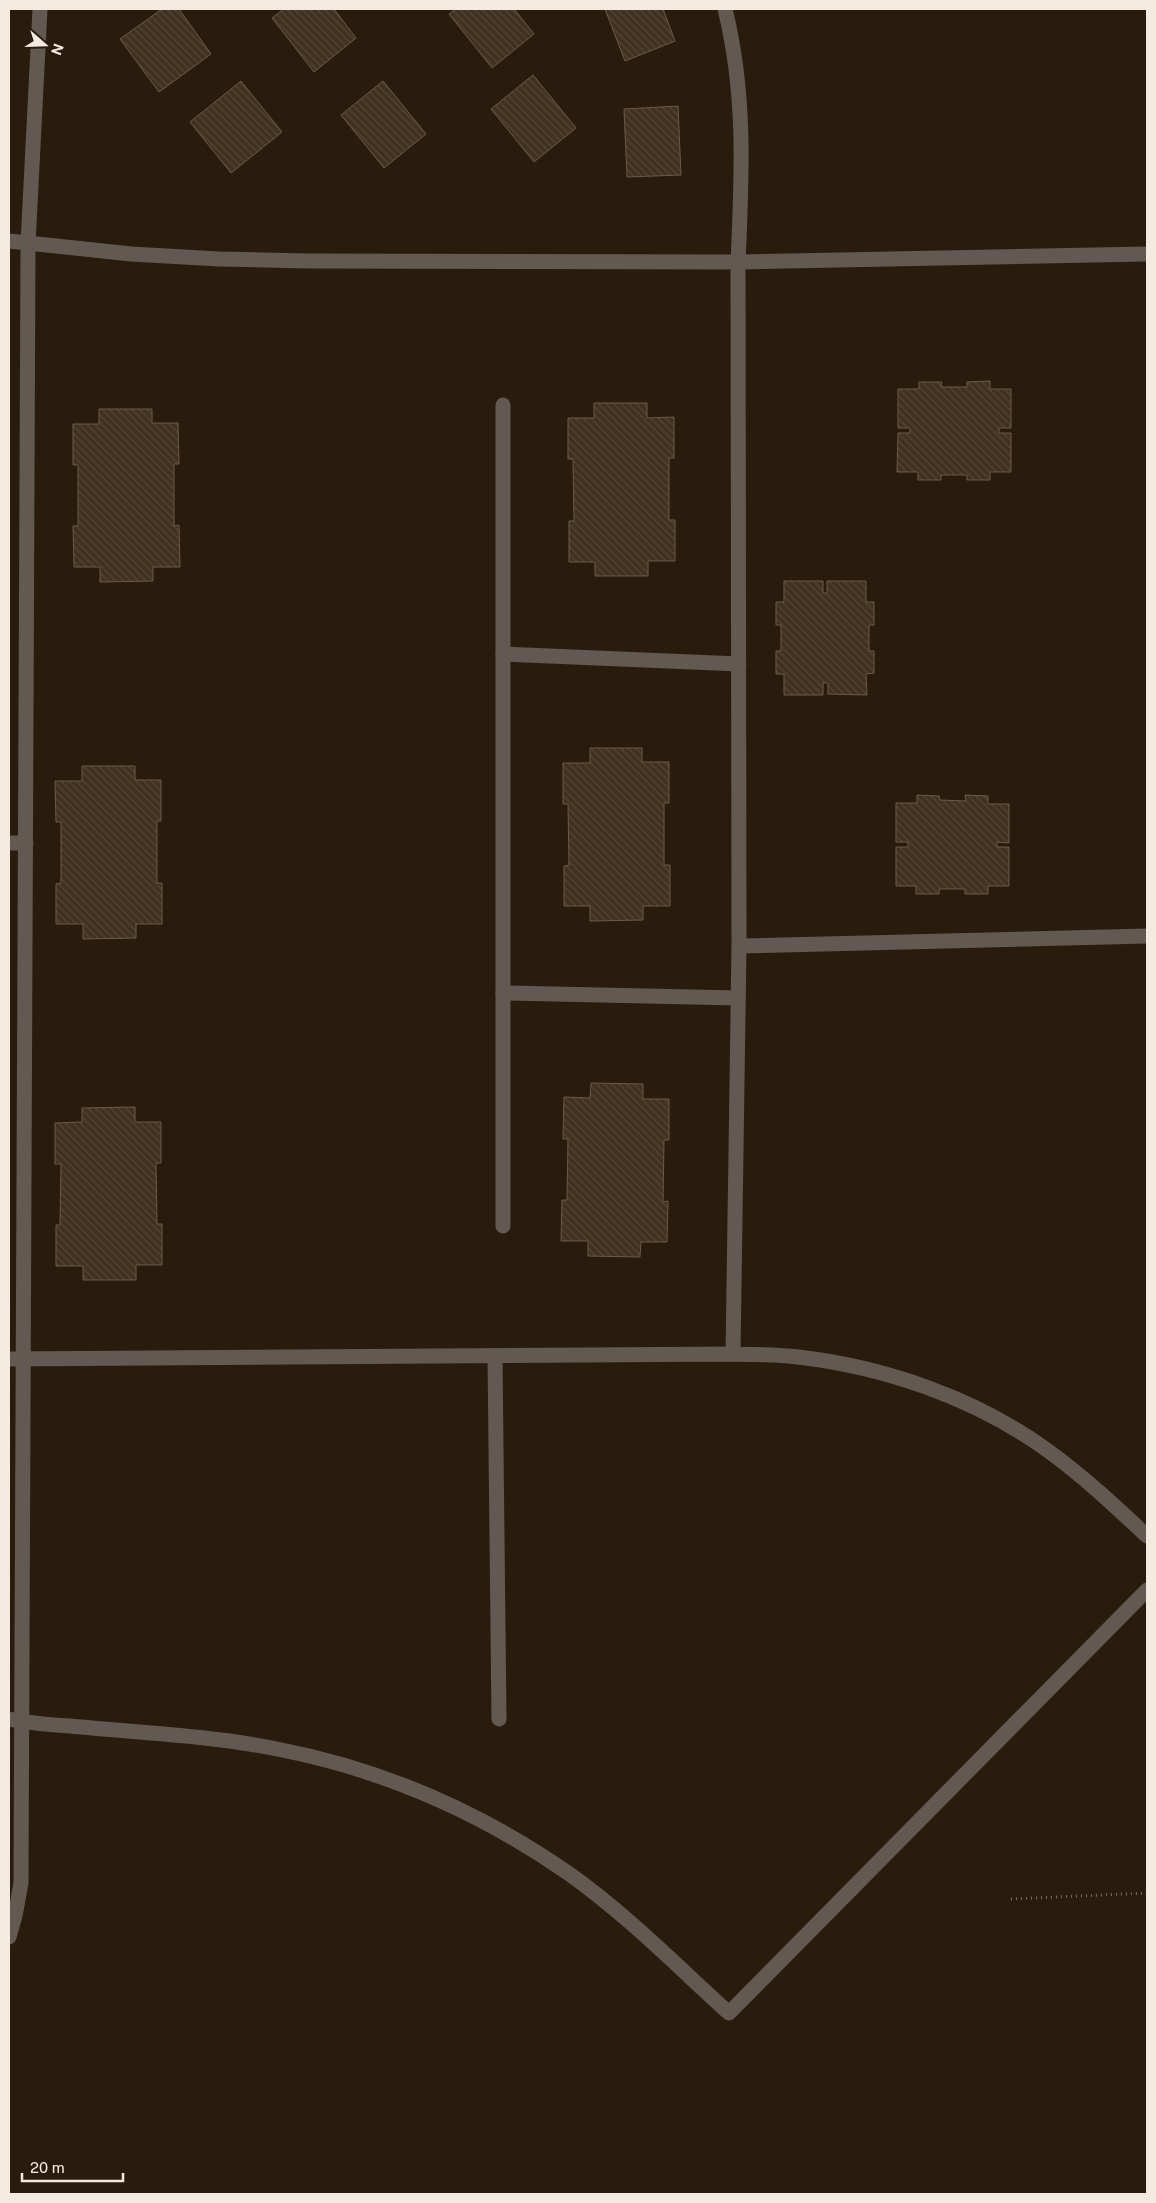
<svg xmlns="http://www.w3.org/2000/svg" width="1156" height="2203" font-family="'Public Sans',sans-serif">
  <defs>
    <pattern id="building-back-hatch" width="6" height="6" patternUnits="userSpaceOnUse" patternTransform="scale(1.25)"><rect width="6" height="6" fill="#403120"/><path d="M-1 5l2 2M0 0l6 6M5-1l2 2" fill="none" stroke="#534535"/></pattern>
  </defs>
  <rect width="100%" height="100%" fill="#2a1c0c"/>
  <g fill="url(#building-back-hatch)" stroke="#6b5a49">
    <polygon points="162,9 179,9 211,54 159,92 120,39"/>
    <polygon points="284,9 334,9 356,38 314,72 272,18"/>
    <polygon points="456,9 514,9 534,34 492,68 449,14"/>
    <polygon points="605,9 663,9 675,41 625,61"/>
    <polygon points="533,75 576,128 534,162 491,109"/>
    <polygon points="241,81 282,132 231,173 190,122"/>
    <polygon points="383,81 426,134 384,168 341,115"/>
    <polygon points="678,106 681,175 627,177 624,109"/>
    <polygon points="990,381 990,389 1011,389 1011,428 999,428 999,433 1011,433 1011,472 990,472 990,480 967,480 967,475 941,475 941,480 918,480 918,472 897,472 898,433 910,433 910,428 898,428 898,389 919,389 919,382 942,382 941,387 967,387 967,382"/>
    <polygon points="594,403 647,403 647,418 674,417 674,458 669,458 669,520 675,520 675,561 648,561 648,576 595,576 595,562 569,562 569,521 574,521 573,459 568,459 568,418 594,418"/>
    <polygon points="99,409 152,409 152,423 178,423 179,464 174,464 174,526 179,525 180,567 153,567 153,581 100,582 100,567 74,567 73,526 78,526 78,465 73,465 73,424 99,424"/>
    <polygon points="784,581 823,581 823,593 827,593 827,581 866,581 866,602 874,602 874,625 869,625 869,651 874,651 874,673 866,674 867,695 828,694 828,683 823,683 823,695 784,695 784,674 776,674 776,651 781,651 781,625 776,625 776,602 784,602"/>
    <polygon points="590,748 642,748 642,762 669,762 669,803 664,803 664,865 670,865 670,906 643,906 643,920 590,921 590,906 564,906 564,866 569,865 568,804 563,804 563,763 590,763"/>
    <polygon points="82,766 135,766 135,780 161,780 161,821 157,821 157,883 162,883 162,924 136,924 136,938 83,939 83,924 56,924 56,884 61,883 61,822 56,822 55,781 82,781"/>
    <polygon points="917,795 939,796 940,800 966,801 965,795 988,796 988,804 1009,804 1009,843 997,842 997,847 1009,847 1009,886 988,886 988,894 965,894 965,889 939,889 939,894 916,894 916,886 896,886 896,847 908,847 908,842 896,842 896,803 917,803"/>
    <polygon points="591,1083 643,1084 643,1099 669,1099 669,1140 664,1140 663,1202 668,1201 667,1242 641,1242 640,1257 588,1256 588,1241 561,1241 562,1200 567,1200 568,1139 563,1139 564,1097 590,1098"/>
    <polygon points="135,1107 135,1122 161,1122 161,1163 156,1163 157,1224 162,1224 162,1265 136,1265 136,1280 83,1280 83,1266 56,1266 56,1225 60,1225 61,1164 55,1164 55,1123 82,1122 82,1108"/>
  </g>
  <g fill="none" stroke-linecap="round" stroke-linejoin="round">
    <polyline stroke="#7a6e60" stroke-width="3" stroke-dasharray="1 4" stroke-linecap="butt" points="1011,1899 1147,1893"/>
    <g stroke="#625952" stroke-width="15">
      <path d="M725,9c21,85 17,166 13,253l1,684 -6,408"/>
      <polyline points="9,241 131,254 219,259 307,261 738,262 1147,254"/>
      <polyline points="503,654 739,664"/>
      <polyline points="9,843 26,843"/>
      <polyline points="739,946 1147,936"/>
      <polyline points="503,993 738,998"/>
      <polyline points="503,1226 503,405"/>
      <polyline points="495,1356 499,1719"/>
      <path d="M9,1359l724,-5c22,1 43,0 65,3 87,10 177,41 249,93 36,26 68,56 100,86"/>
      <path d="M9,1719c23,5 48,6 72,8 65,6 132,9 196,22 104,20 203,63 291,124 58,41 109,93 161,140l418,-423"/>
      <polyline points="9,1937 15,1916 21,1883 28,244 40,9"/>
    </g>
  </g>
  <rect width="1156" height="2203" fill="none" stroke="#f4eae0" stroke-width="20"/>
  <g transform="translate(45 45) rotate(110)" stroke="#2a1c0c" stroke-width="4" paint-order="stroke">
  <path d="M0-4L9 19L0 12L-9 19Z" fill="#f4eae0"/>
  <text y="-8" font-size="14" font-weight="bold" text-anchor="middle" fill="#f4eae0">N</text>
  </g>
  <path d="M22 2173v8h101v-8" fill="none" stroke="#f4eae0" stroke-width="2.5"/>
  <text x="30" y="2173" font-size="15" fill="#f4eae0" stroke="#2a1c0c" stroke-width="4" paint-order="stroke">20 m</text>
</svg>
